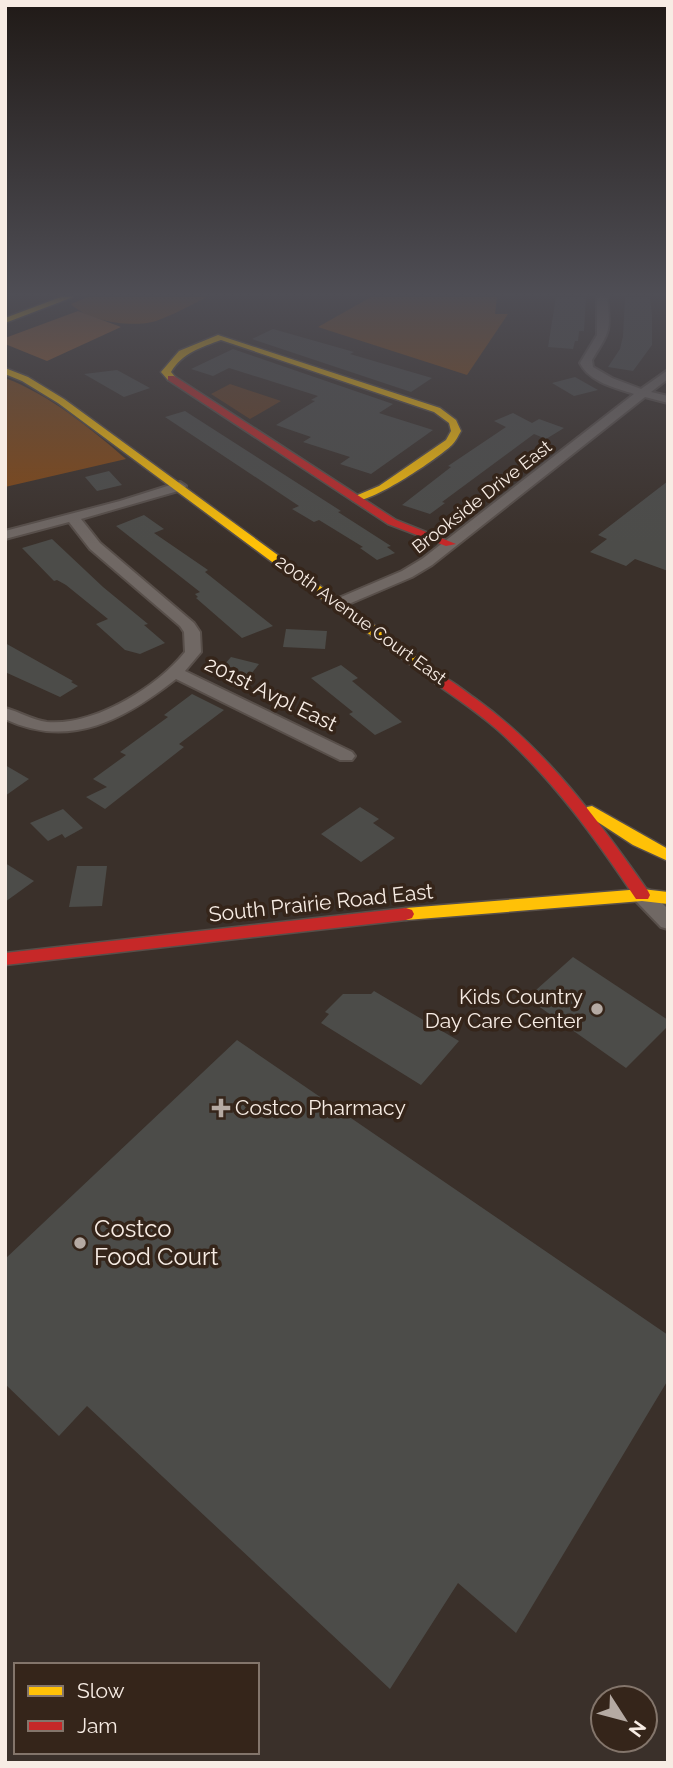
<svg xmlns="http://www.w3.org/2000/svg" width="673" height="1768" font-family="Raleway,sans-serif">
  <rect width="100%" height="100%" fill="#3a302a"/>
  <polygon fill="#643e23" points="230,384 281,401 250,419 211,394"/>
  <g fill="#844814">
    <path d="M88,297h119c-16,8 -34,18 -51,24 -23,7 -67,1 -85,-17z"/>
    <polygon points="371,297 497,297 495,314 508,314 467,375 318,327"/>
    <path d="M5,378c45,17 85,50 121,81l-121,28z"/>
  </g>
  <polygon fill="#9a5928" points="78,311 121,327 47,361 5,344 5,338"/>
  <g fill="#4c4c49">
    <polygon points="556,297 586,297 584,331 579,331 578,341 575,341 573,349 548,347"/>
    <polygon points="625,297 650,297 652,315 652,345 633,371 608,367 620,349 623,336"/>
    <polygon points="273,329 354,352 350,354 432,378 411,392 252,339"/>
    <polygon points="233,349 393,404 379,413 433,430 371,474 340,464 350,457 303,442 311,437 276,425 315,401 311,400 318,396 229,368 213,376 191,369"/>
    <polygon points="117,370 150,388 124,397 84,374"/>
    <polygon points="575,377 598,390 574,396 552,383"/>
    <polygon points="185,411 341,511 338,512 391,546 387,547 395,553 377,560 360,548 363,547 319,520 314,522 292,509 299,506 165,417"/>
    <polygon points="513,413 532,423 539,419 564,428 546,439 534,434 442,502 445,503 430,514 402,505 451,467 448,466 506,427 494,421"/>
    <polygon points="109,471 122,485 97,491 85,477"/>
    <polygon points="668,481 668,571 635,559 626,566 590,552 607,539 598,535"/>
    <polygon points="144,515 164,529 154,533 208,570 205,572 273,626 242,638 196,598 198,597 195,594 200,592 116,526"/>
    <polygon points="52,539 103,587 148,624 144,625 165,643 140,654 125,650 96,624 108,619 66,585 57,580 54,581 22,548"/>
    <polygon points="286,629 327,631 325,649 283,647"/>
    <polygon points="5,643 73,681 71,682 78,686 60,697 5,672"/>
    <polygon points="231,657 259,664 245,682 216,674"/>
    <polygon points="341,665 358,678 352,681 402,722 375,735 349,714 353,712 311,678"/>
    <polygon points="192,694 224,710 179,744 184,747 105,809 86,797 107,787 93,779 126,755 120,752 168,717 164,715"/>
    <polygon points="5,765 29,779 5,796"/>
    <polygon points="360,807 379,819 373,823 395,838 361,862 321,834"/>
    <polygon points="63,809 83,828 65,838 62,834 48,841 30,823"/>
    <polygon points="5,863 34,881 5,902"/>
    <polygon points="77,866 107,866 102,906 69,907"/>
    <polygon points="573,957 668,1020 668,1026 626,1068 527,998"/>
    <polygon points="374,991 459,1041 421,1085 321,1023 329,1014 325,1012 343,994 371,994"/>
    <polygon points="237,1040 668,1335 668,1380 516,1633 458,1583 390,1689 87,1406 59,1436 5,1384 5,1259"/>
  </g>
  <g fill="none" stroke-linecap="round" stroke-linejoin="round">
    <defs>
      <g id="street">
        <path d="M597,297h10c4,34 3,34 -15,63l1,7 19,11 29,11 27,-19v9l-17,13 17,4v7l-23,-6 -213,168 -20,12 -68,29h-10l-2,-3 2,-3 68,-29 20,-12 212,-165c-18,-6 -45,-12 -54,-31l17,-28z"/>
        <path d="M180,482l6,4 -1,3 -104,30 19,24 94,80 6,9 1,20 -16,19 167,81 3,4 -3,4h-12l-164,-81c-51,40 -106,71 -171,40v-11c15,4 27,12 42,14 47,4 109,-34 138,-70l-1,-20 -4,-6 -90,-77 -21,-27 -64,17v-8l115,-30z"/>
        <polygon points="642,888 649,890 668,909 668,929 661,927 635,900 632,895 635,890"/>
      </g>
      <g id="slow">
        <polygon points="61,297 73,297 5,323 5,318"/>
        <path d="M218,335l222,73 16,12 5,11c-3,5 -5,10 -9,14 -15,14 -80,58 -99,56v-4l26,-11 67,-46 5,-9 -2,-8 -15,-11 -213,-72c-19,7 -39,13 -50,32l5,6 -2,2h-6l-7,-8 18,-21z"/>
        <polygon points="5,368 28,377 64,399 445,677 445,683 435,683 58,403 22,381 5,374"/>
        <polygon points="592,806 668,849 668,861 633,845 587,815 585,811 587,807"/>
        <polygon points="642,889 668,892 668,904 642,901 406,920 400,918 398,914 400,910 406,908"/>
      </g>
      <g id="jam">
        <polygon points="168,376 174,376 396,520 456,544 446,546 388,524 168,380"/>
        <path d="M440,676c13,4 25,16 36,23 71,51 122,121 172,192l2,4 -2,4h-12c-40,-60 -82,-118 -136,-167 -20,-18 -43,-33 -65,-49v-6z"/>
        <polygon points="406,908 412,910 414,914 412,918 406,920 5,965 5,953"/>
      </g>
    </defs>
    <use href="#street" stroke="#584f4a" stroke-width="4"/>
    <use href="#slow" stroke="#584f4a" stroke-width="3"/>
    <use href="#jam" stroke="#584f4a" stroke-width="3"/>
    <use href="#street" fill="#706864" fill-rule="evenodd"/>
    <use href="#slow" fill="#ffc107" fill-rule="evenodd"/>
    <use href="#jam" fill="#c62828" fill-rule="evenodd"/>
  </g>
  <linearGradient id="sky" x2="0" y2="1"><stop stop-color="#201a17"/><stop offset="0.54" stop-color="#4f4e55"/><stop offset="1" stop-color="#4f4e55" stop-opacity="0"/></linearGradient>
  <rect width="673" height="545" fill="url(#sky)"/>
  <g fill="#b5aaa3" stroke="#35251a" stroke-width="2.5">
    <circle cx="597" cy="1009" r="7"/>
    <path d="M217.5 1097.5h7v7h7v7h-7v7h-7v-7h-7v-7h7z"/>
    <circle cx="80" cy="1243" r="7"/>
  </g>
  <g text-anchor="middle" stroke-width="7" stroke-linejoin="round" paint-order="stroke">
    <g font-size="18" fill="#f7ece4" stroke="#35251a">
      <text transform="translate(482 497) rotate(-38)" y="6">Brookside Drive East</text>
      <text transform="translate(361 620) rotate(36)" y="6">200th Avenue Court East</text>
    </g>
    <g font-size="21" fill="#f7ece4" stroke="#35251a">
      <text transform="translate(271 694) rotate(26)" y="7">201st Avpl East</text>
      <text transform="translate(321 903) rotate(-6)" y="7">South Prairie Road East</text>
    </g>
    <g font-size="21" fill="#f7ece4" stroke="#35251a" text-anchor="end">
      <text x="583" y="1004">Kids Country<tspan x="583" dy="24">Day Care Center</tspan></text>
      <text x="235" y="1115" text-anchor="start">Costco Pharmacy</text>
    </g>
    <g font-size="24" fill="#f7ece4" stroke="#35251a" text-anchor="start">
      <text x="94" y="1237">Costco<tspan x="94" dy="28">Food Court</tspan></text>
    </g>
  </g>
  <rect width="673" height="1768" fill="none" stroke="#f7ece4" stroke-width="14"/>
  <rect x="14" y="1663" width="245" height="91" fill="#35251a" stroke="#83756b" stroke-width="2"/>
  <rect x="28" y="1686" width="35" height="10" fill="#ffc107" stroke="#83756b" stroke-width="2"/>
  <text x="77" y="1698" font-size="21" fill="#f7ece4">Slow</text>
  <rect x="28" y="1721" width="35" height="10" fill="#c62828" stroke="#83756b" stroke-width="2"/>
  <text x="77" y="1733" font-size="21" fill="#f7ece4">Jam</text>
  <g transform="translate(624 1719) rotate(126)"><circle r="33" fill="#35251a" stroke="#83756b" stroke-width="2"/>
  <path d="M0-5L12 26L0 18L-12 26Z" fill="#b5aaa3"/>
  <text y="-10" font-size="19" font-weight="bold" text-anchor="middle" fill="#f7ece4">N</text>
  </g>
</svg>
